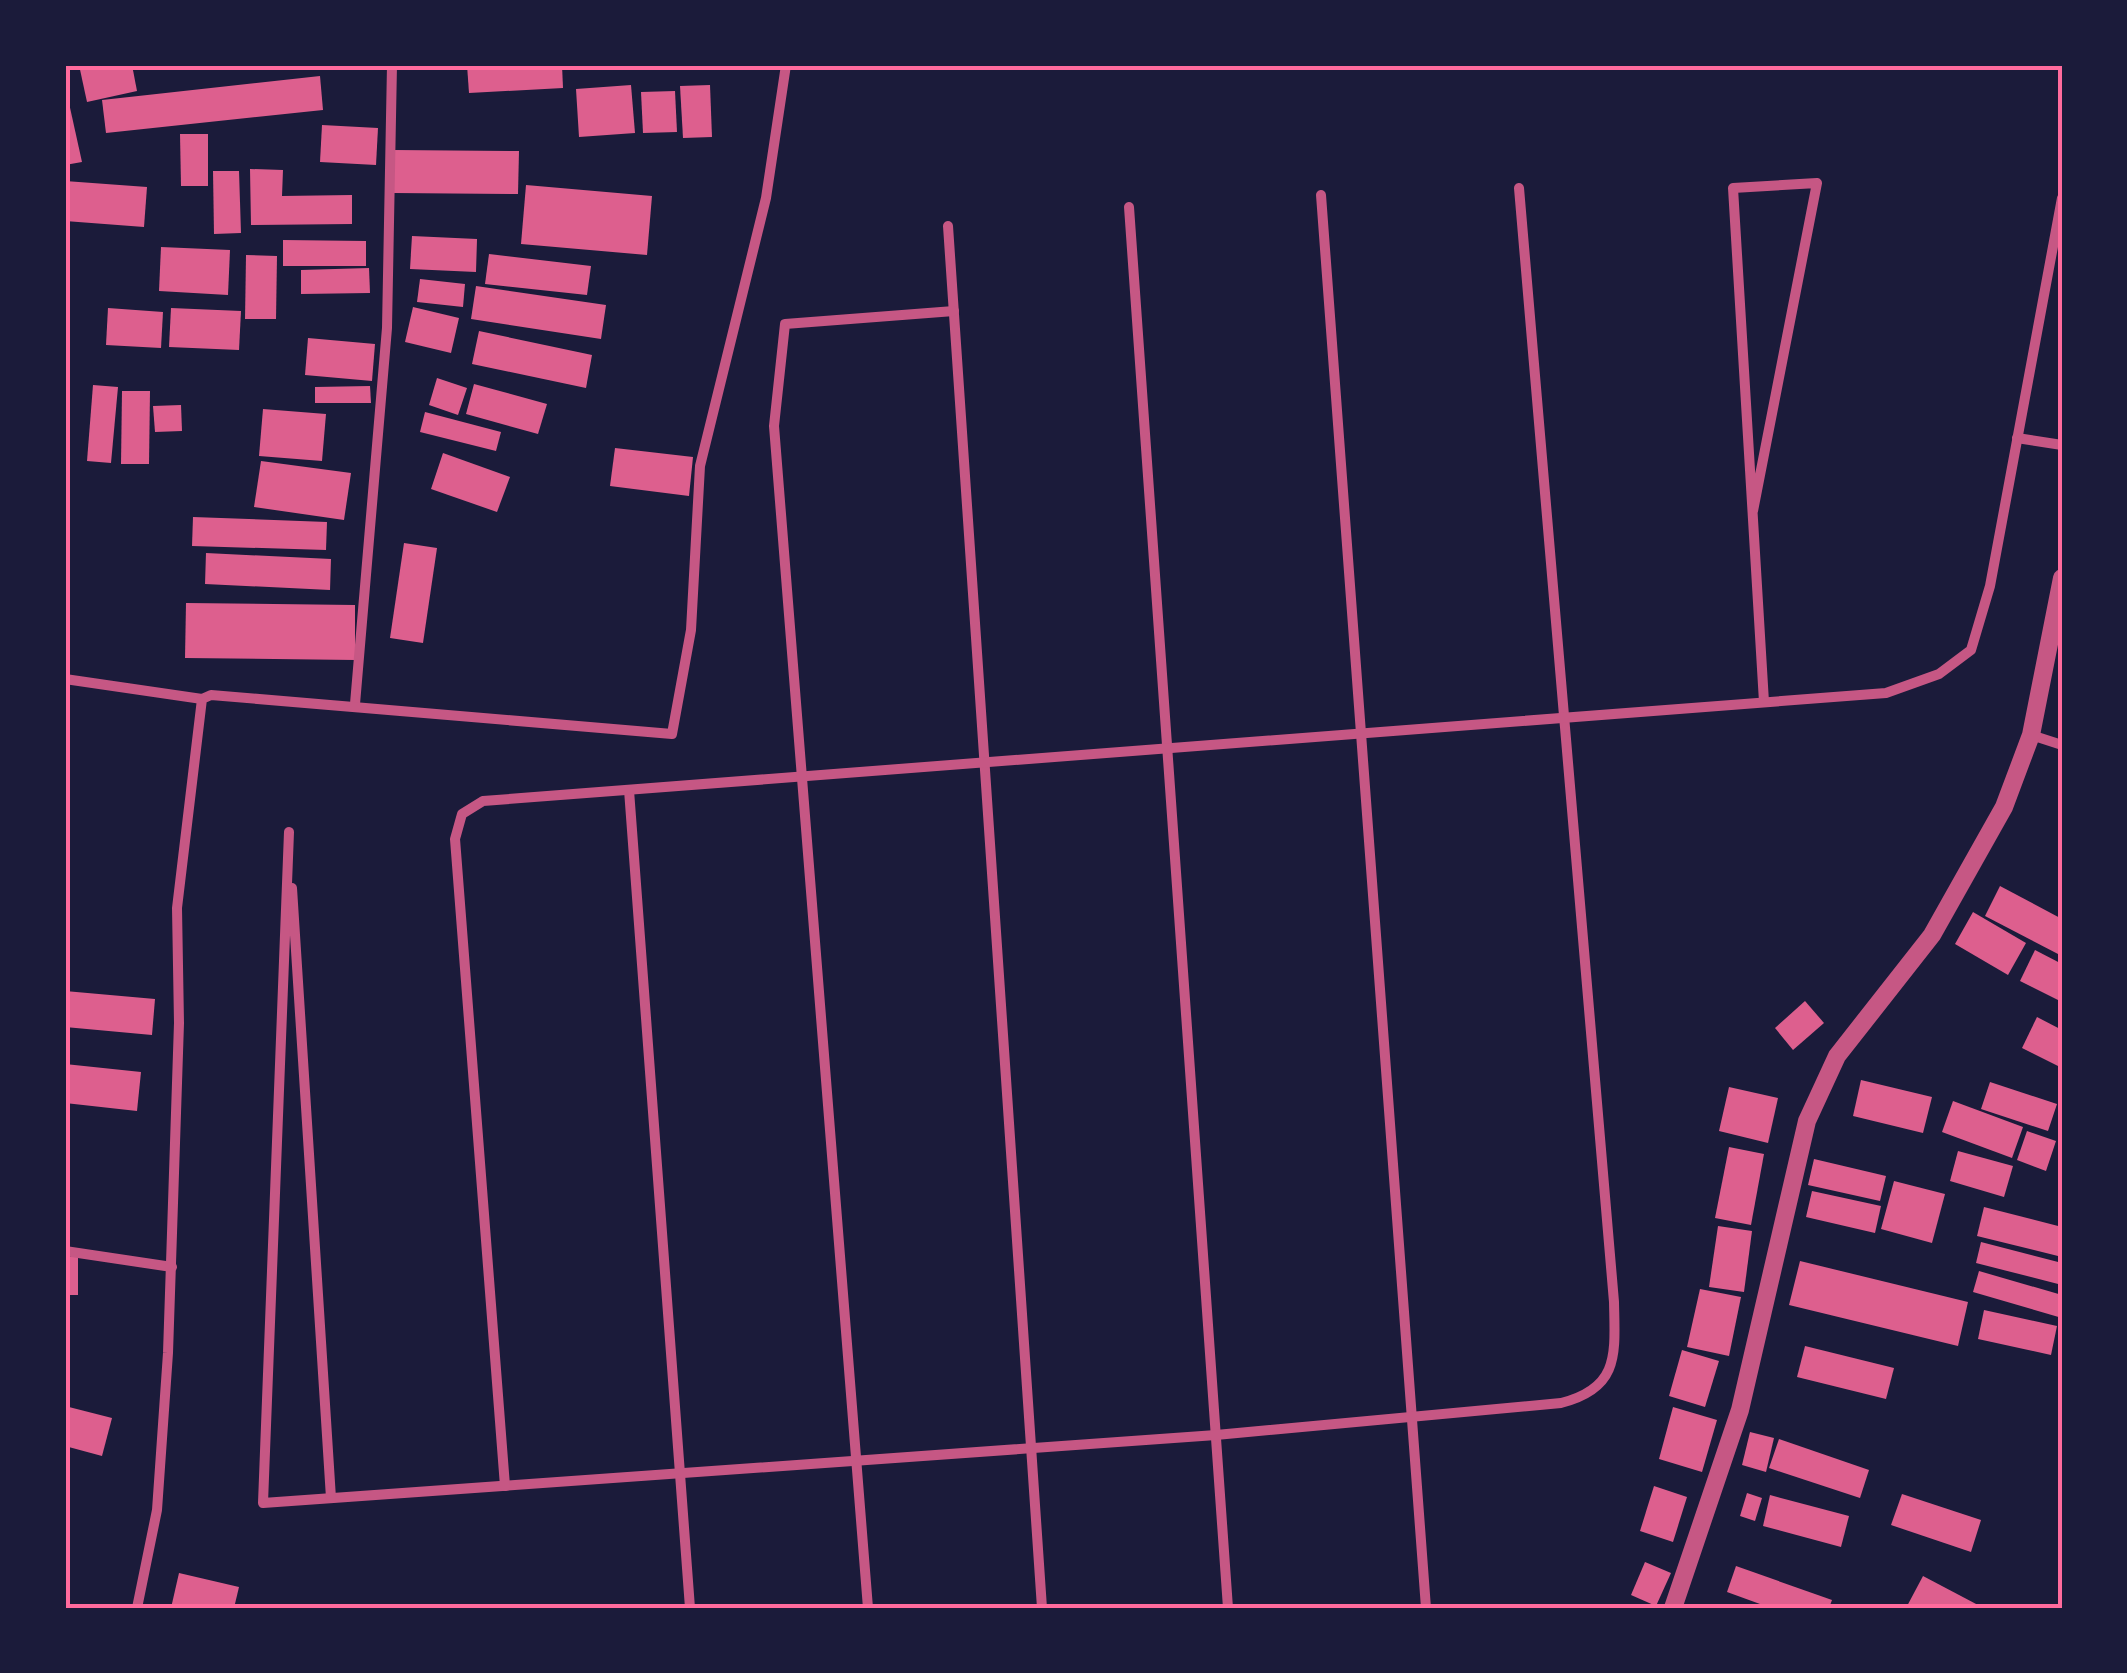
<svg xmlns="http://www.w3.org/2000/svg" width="2127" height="1673" font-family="'Asap Condensed',sans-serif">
  <rect width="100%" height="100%" fill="#1b1b3a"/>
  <g fill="#dd5f8e">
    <polygon points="79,65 132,65 137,91 87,102"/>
    <polygon points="467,65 562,65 563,88 469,93"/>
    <polygon points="320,76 323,110 106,133 102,100"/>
    <polygon points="65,85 82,162 65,165"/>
    <polygon points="631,85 635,133 579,137 576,89"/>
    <polygon points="710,85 712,137 683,138 680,86"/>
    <polygon points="675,91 677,132 643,133 641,92"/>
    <polygon points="322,125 378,128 376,165 320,162"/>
    <polygon points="180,134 208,134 208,186 181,186"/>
    <polygon points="394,150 519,151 518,194 393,193"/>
    <polygon points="250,169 283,170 282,196 352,195 352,224 251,225"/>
    <polygon points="213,171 239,171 241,233 214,234"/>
    <polygon points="65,181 147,187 144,227 65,221"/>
    <polygon points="526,185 652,196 647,255 521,244"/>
    <polygon points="412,236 477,239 476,272 410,269"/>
    <polygon points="283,240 366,241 366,266 283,266"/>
    <polygon points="161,247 230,250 228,295 159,291"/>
    <polygon points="489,254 591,266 587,295 485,284"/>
    <polygon points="246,255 277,256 276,319 245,319"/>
    <polygon points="369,268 370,293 301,294 301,270"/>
    <polygon points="420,279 465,284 463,307 417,302"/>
    <polygon points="476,286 606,305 601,339 471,319"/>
    <polygon points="413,307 459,318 451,353 405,342"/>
    <polygon points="108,308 163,312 161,348 106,345"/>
    <polygon points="171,308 241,311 239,350 169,347"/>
    <polygon points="479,331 592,355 586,388 472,364"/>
    <polygon points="308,338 375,344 372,381 305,375"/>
    <polygon points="437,378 467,388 458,415 429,405"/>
    <polygon points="474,384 547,404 538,434 466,414"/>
    <polygon points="93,385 118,387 111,463 87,461"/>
    <polygon points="370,386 371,403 315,403 315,387"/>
    <polygon points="122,391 150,391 149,464 121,464"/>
    <polygon points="181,405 182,431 155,432 153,406"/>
    <polygon points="263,409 326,414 322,461 259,456"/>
    <polygon points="425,412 501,432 496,451 420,432"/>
    <polygon points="615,448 693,457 689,496 610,486"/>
    <polygon points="443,453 510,477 497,512 431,489"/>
    <polygon points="261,461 351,473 344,520 254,507"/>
    <polygon points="193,517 327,522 326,550 192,546"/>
    <polygon points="404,543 437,548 423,643 390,638"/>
    <polygon points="206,553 331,559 330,590 205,584"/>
    <polygon points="186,603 355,605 355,660 185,658"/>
    <polygon points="2000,886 2062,919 2058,954 1985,916"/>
    <polygon points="1973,912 2026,943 2008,975 1955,944"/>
    <polygon points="2035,950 2062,964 2062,1002 2020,981"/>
    <polygon points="65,991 155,999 152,1035 65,1027"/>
    <polygon points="1805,1001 1824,1023 1793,1050 1775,1028"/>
    <polygon points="2037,1017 2062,1030 2062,1068 2022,1048"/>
    <polygon points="65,1064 141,1072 137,1111 65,1103"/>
    <polygon points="1861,1080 1932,1097 1923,1133 1853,1116"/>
    <polygon points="1990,1082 2057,1104 2048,1131 1981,1109"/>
    <polygon points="1729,1087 1778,1098 1768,1143 1719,1131"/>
    <polygon points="1953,1101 2023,1127 2012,1158 1942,1132"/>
    <polygon points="2027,1131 2056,1141 2046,1171 2017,1160"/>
    <polygon points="1729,1147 1764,1154 1751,1225 1715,1218"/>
    <polygon points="1958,1151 2013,1166 2004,1197 1950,1181"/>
    <polygon points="1814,1159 1886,1176 1880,1201 1808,1185"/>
    <polygon points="1894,1181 1945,1194 1932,1243 1881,1229"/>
    <polygon points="1812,1191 1881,1206 1875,1233 1806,1217"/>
    <polygon points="1984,1207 2062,1227 2062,1257 1977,1236"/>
    <polygon points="1718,1226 1752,1231 1744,1292 1709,1287"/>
    <polygon points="1981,1242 2062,1263 2062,1285 1976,1263"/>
    <rect x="65" y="1257" width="13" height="38"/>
    <polygon points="1800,1261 1968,1302 1958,1346 1789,1305"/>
    <polygon points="1979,1271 2062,1295 2062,1318 1973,1292"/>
    <polygon points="1700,1289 1741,1297 1729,1356 1687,1347"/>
    <polygon points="1984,1310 2057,1326 2051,1355 1978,1339"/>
    <polygon points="1805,1346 1894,1368 1886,1399 1797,1377"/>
    <polygon points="1682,1350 1719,1361 1705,1407 1669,1396"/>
    <polygon points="65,1406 112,1418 102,1456 65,1446"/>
    <polygon points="1673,1407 1717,1420 1702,1472 1659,1459"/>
    <polygon points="1750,1432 1774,1438 1766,1472 1742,1465"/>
    <polygon points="1779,1439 1869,1470 1860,1498 1769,1468"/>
    <polygon points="1654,1486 1687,1497 1673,1542 1640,1531"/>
    <polygon points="1747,1493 1762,1498 1755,1521 1740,1516"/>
    <polygon points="1902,1494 1981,1520 1971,1552 1891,1525"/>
    <polygon points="1770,1495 1849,1516 1841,1547 1763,1526"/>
    <polygon points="1645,1562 1671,1573 1656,1606 1631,1595"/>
    <polygon points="1736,1566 1832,1600 1829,1608 1771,1608 1727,1592"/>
    <polygon points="179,1573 239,1587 234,1608 171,1608"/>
    <polygon points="1923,1576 1978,1605 1977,1608 1906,1608"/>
  </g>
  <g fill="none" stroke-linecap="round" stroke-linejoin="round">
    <g stroke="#c65784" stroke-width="10">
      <polyline points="1321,195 1426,1608"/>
      <polyline points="1129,207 1228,1608"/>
      <polyline points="948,226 1042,1608"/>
      <polyline points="2017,438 2062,445"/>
      <polyline points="1753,511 1817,183 1733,188 1764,702"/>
      <polyline points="65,679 202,699"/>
      <polyline points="355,704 387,328 392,65"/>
      <polyline points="2031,735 2062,745"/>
      <polyline points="629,790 690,1608"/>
      <path d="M289,832l-26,671 953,-68 345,-32c59,-15 54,-49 53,-101l-95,-1114"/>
      <polyline points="292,888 331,1498"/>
      <polyline points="65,1251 172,1267"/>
      <polyline points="505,1486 455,839 462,814 483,801 1886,693 1939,674 1971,650 1990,586 2062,198"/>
      <polyline points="137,1608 157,1510 168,1353 179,1023 177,908 202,699 211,695 672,734 691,630 700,466 766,198 786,65"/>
      <polyline points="868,1608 774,426 785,324 954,311"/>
    </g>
    <polyline stroke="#c65784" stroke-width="18" points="1673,1608 1740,1410 1807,1121 1837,1056 1932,935 2004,807 2031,735 2062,578"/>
  </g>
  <rect width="2127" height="1673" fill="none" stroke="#1b1b3a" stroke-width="135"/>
  <rect x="68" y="68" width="1992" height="1538" fill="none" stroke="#ff6b9d" stroke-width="4"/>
</svg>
